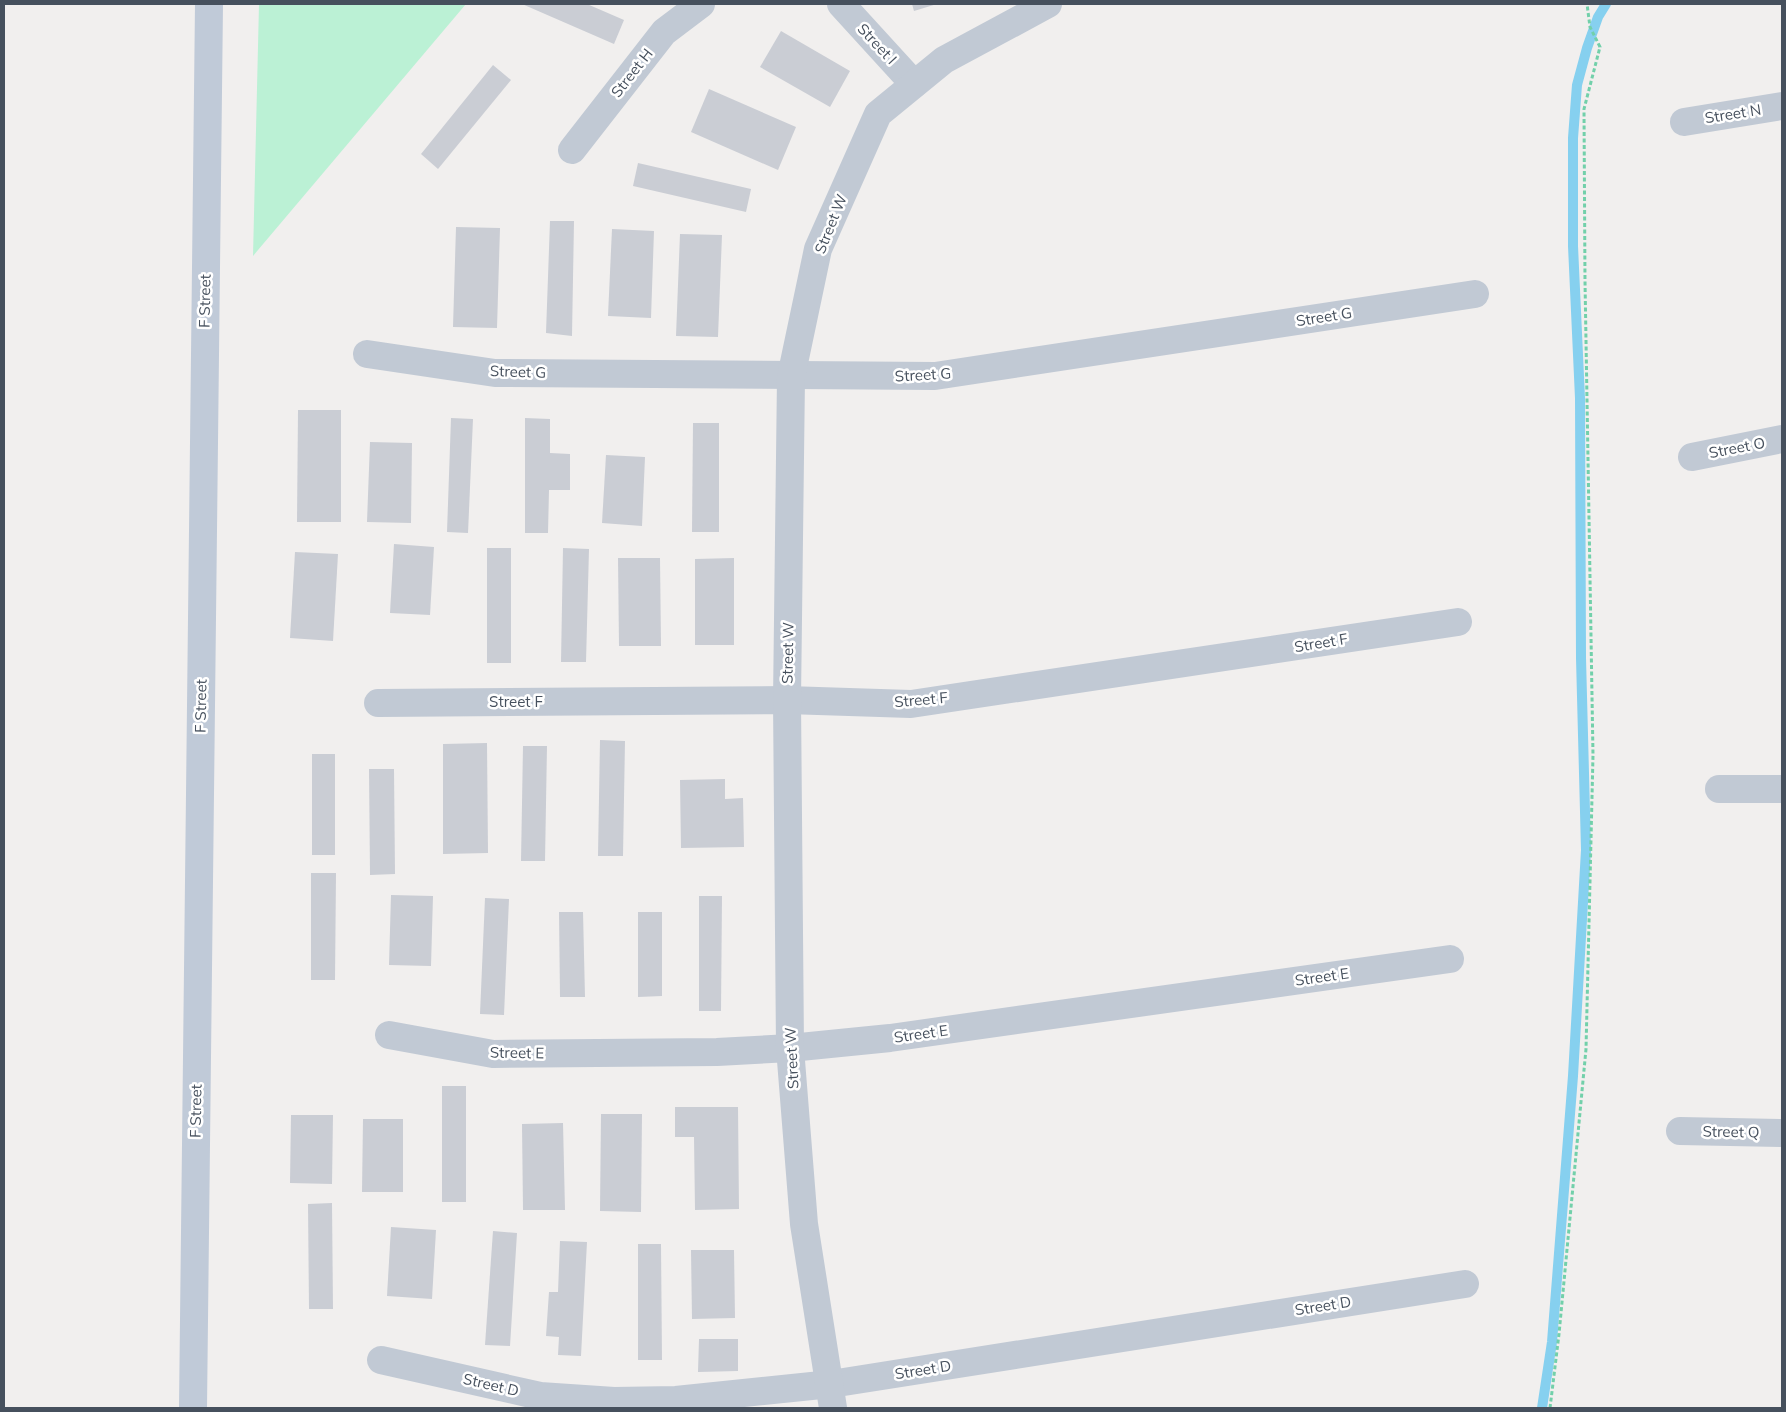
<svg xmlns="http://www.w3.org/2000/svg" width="1786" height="1412" font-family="Mulish,sans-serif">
  <rect width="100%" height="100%" fill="#f1efee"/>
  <polygon fill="#bbf1d5" points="259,4 466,4 253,256"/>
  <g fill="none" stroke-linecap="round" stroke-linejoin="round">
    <polyline stroke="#86d0ef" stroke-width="10" points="1542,1408 1552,1342 1573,1076 1586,850 1581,658 1580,398 1573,246 1573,138 1577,85 1587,48 1598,17 1606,4"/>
  </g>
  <g fill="#cacdd4">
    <polygon points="522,4 587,4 624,20 614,44"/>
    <polygon points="912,4 937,4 914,11"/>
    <polygon points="781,31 850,71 830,107 760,67"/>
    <polygon points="493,65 511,80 438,169 421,154"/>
    <polygon points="709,89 796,127 778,170 691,132"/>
    <polygon points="638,163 751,189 746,212 633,186"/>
    <polygon points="550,221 574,221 572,336 546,333"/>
    <polygon points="456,227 500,228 497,328 453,327"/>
    <polygon points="612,229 654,231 651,318 608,316"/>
    <polygon points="680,234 722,235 718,337 676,336"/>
    <polygon points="298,410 341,410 341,522 297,522"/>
    <polygon points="451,418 473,419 468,533 447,532"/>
    <polygon points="525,418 550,419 550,453 570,454 570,490 549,490 548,533 525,533"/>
    <polygon points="693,423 719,423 719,532 692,532"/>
    <polygon points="370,442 412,443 411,523 367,522"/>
    <polygon points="606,455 645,457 642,526 602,523"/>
    <polygon points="394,544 434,547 430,615 390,613"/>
    <rect x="487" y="548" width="24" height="115"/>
    <polygon points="563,548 589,549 586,662 561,662"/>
    <polygon points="295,552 338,554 333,641 290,638"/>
    <polygon points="618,558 660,558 661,646 619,646"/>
    <polygon points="734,558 734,645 695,645 695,559"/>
    <polygon points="600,740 625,741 623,856 598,856"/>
    <polygon points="487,743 488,853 443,854 443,744"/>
    <polygon points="523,746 547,746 545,861 521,861"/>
    <rect x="312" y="754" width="23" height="101"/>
    <polygon points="369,769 394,769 395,874 370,875"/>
    <polygon points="725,779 725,799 743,798 744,847 681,848 680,780"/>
    <polygon points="311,873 336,873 335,980 311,980"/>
    <polygon points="391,895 433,896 431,966 389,965"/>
    <polygon points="699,896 722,896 721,1011 699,1011"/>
    <polygon points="485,898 509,899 504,1015 480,1014"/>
    <polygon points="559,912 583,912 585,997 560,997"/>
    <polygon points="638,912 662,912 662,996 638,997"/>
    <rect x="442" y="1086" width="24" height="116"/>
    <polygon points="675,1107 738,1107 739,1209 695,1210 694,1137 675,1137"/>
    <polygon points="601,1114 642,1114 641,1212 600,1211"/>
    <polygon points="291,1115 333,1115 332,1184 290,1183"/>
    <polygon points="363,1119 403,1119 403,1192 362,1192"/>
    <polygon points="563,1123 565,1210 523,1210 522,1124"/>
    <polygon points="332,1203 333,1309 309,1309 308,1204"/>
    <polygon points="391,1227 436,1230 432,1299 387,1296"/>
    <polygon points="493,1231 517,1233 510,1346 485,1345"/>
    <polygon points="560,1241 587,1242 581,1356 558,1355 559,1337 546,1336 549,1292 558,1292"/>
    <polygon points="638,1244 661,1244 662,1360 638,1360"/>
    <polygon points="691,1250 734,1250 735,1318 692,1319"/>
    <polygon points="699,1339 738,1339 738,1371 698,1372"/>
  </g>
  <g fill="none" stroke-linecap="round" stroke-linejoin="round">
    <polyline stroke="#72d0aa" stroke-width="3" stroke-dasharray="4 2.5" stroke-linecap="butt" points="1550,1408 1559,1334 1586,1049 1593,755 1585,281 1584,109 1600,47 1590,27 1587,4"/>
    <g stroke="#c1c9d4" stroke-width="28">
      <polyline points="841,4 914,84"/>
      <polyline points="1684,122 1782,106"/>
      <polyline points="572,150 664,32 701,4"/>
      <polyline points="367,354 495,373 935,376 1475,294"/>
      <polyline points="1692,457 1782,439"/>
      <polyline points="378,703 787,700 911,704 1458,622"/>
      <polyline points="1719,789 1782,789"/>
      <polyline points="389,1035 493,1054 717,1052 790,1048 890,1038 1450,959"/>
      <polyline points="1680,1131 1782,1133"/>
      <polyline points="381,1360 540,1396 614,1401 676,1400 831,1384 1465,1284"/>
      <polyline points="833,1408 804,1224 790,1048 787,700 791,377 818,249 878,114 944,60 1048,4"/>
    </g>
    <polyline stroke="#c0cad8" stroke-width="28" points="193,1408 209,4"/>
  </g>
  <g text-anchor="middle" stroke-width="5" stroke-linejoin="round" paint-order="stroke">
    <g font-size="15" fill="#46505d" stroke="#fff">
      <text transform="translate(877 44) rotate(47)" y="5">Street I</text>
      <text transform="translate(632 73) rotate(-52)" y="5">Street H</text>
      <text transform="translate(1733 114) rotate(-9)" y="5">Street N</text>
      <text transform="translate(831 224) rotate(-68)" y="5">Street W</text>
      <text transform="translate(205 301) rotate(-89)" y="5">F Street</text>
      <text transform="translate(1324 317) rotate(-9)" y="5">Street G</text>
      <text transform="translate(518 372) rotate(2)" y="5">Street G</text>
      <text transform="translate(923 375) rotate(-3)" y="5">Street G</text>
      <text transform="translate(1737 448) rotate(-11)" y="5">Street O</text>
      <text transform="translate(1321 643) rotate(-9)" y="5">Street F</text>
      <text transform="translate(788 653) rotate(-89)" y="5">Street W</text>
      <text transform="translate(921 700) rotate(-5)" y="5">Street F</text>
      <text x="516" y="707">Street F</text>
      <text transform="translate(201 706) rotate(-89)" y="5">F Street</text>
      <text transform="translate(1322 977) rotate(-8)" y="5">Street E</text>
      <text transform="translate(921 1034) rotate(-8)" y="5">Street E</text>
      <text transform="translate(517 1053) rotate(1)" y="5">Street E</text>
      <text transform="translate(792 1058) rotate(-93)" y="5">Street W</text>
      <text transform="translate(196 1111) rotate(-89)" y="5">F Street</text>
      <text transform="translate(1731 1132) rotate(1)" y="5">Street Q</text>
      <text transform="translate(1323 1306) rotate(-9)" y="5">Street D</text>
      <text transform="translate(923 1370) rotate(-9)" y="5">Street D</text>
      <text transform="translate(491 1385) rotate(13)" y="5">Street D</text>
    </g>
  </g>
  <rect width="1786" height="1412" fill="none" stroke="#46505d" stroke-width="10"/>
</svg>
